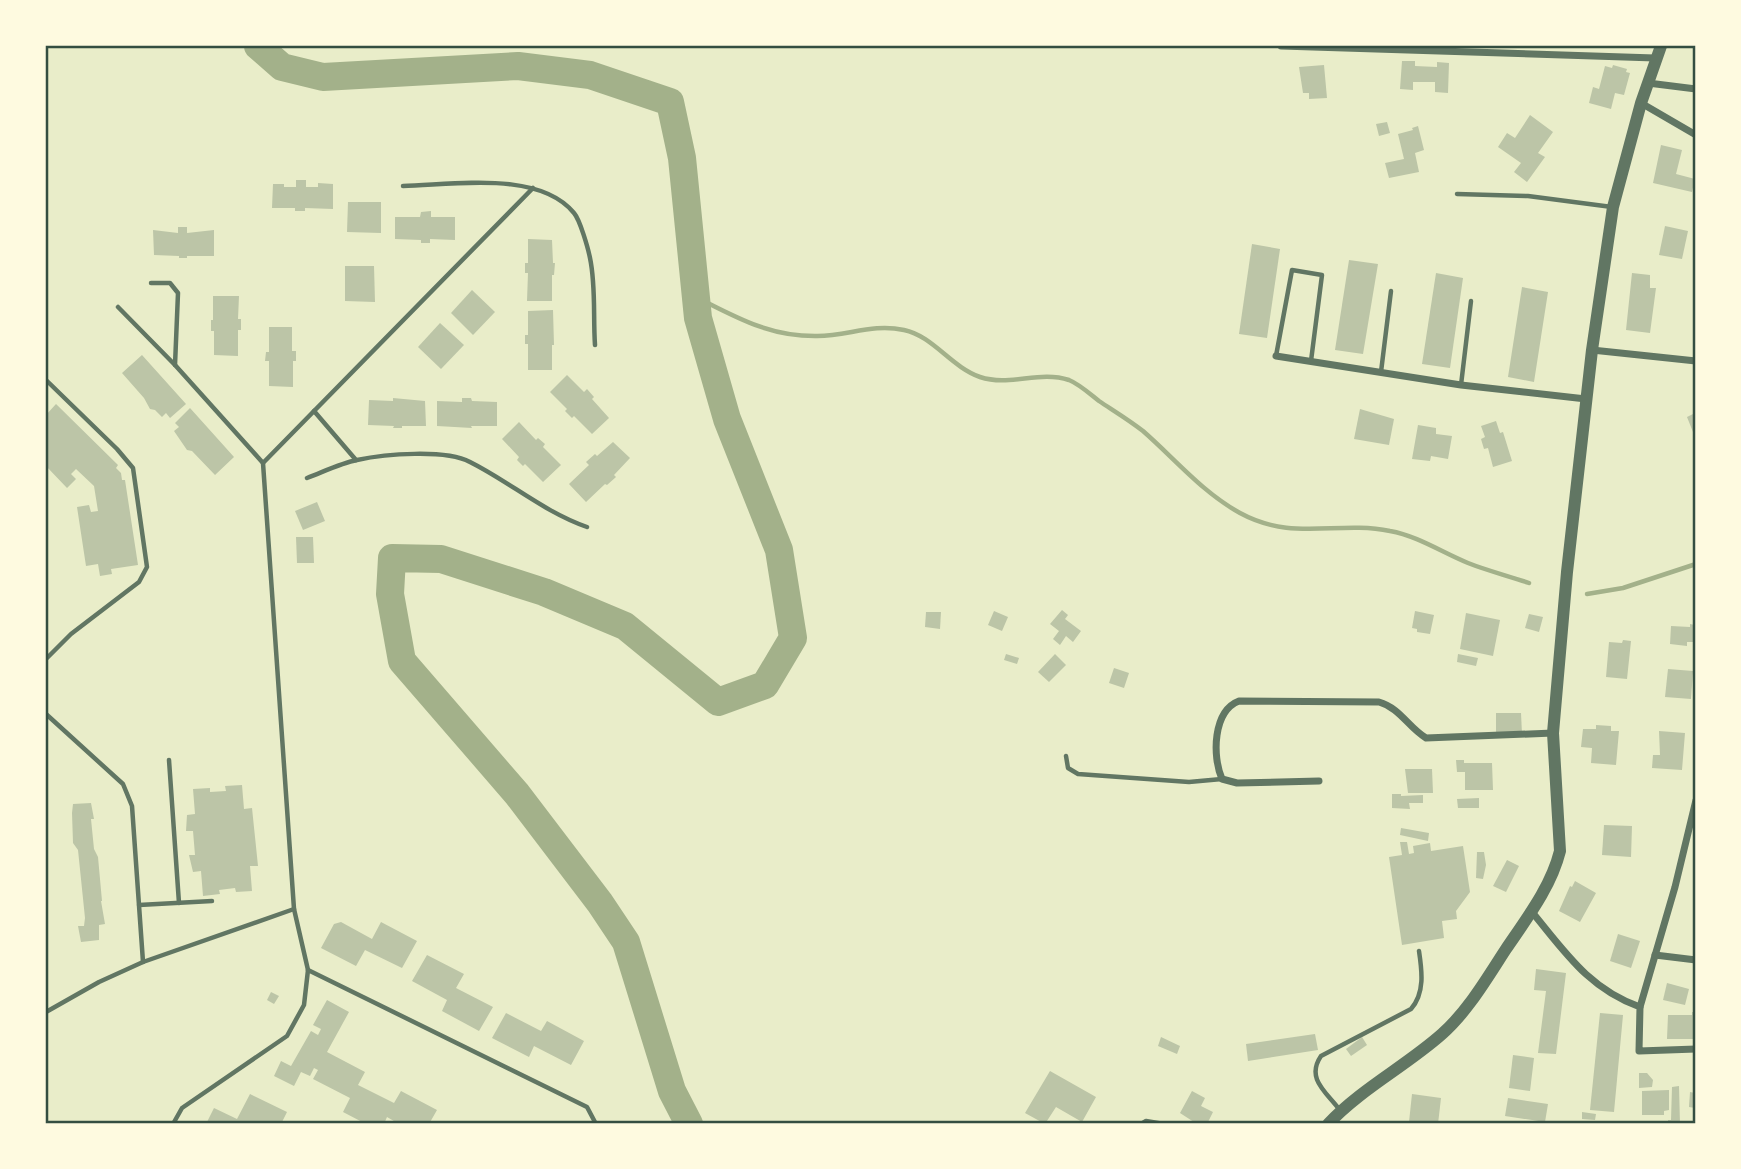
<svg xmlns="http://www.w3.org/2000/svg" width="1741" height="1169" font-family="'Golos Text',sans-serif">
  <rect width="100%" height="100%" fill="#e9edc9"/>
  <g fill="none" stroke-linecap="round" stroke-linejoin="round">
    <g stroke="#a3b18a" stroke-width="4.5">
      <path d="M696,297c40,20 72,39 119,39 31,1 56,-13 89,-6 29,6 47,37 76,47 30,10 59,-7 89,3 10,4 21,14 30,21 15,10 30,19 44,30 32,28 59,61 97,82 53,29 97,7 150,18 28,5 53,22 78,32 20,8 41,13 61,20"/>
      <polyline points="1587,594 1623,588 1696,564"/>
    </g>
    <polyline stroke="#a3b18a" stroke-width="28" points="258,46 282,67 323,77 518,66 590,75 670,102 682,158 698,318 727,419 779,550 793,638 765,685 718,702 625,626 544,592 441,559 392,558 390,594 402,661 517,794 600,903 626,942 672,1091 689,1124"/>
  </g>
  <g fill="#bcc5a7">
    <polygon points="1402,61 1415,61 1415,66 1437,67 1437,62 1449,63 1448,93 1435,92 1435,82 1413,82 1413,90 1400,89"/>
    <polygon points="1324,65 1327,98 1309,99 1309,93 1303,93 1299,67"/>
    <polygon points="1613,65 1627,69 1626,72 1630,73 1624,95 1615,93 1611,109 1589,103 1593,87 1599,89 1605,66 1612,68"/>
    <polygon points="1530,115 1553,132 1538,153 1545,157 1527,182 1514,172 1521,163 1498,147 1507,133 1515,138"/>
    <polygon points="1387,122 1390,133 1379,136 1376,124"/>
    <polygon points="1418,126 1424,150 1415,153 1419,172 1389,178 1385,163 1404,159 1398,134 1413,130 1412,128"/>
    <polygon points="1661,145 1682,150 1676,174 1695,179 1692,192 1653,183"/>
    <polygon points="296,180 306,180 306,187 318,187 318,183 333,184 333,209 305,208 305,211 295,211 295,208 272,208 273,184 284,184 284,187 296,187"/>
    <polygon points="348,202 381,202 381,233 347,232"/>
    <polygon points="431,211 431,217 455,217 455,240 430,239 430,243 421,243 421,240 395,239 395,217 420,217 421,212"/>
    <polygon points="1665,226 1688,231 1682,259 1659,255"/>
    <polygon points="178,227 187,227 187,233 214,230 214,256 187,256 187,258 179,258 179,256 154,255 153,230 178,233"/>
    <polygon points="528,239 552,240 553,263 555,263 554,275 552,275 552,301 527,301 528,273 525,273 525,263 528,263"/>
    <polygon points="1252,244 1280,249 1267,338 1239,334"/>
    <polygon points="1349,260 1378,264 1363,354 1335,350"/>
    <polygon points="345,266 374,266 375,302 345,301"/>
    <polygon points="1436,273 1463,278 1450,368 1422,364"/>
    <polygon points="1632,273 1650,275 1650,288 1656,288 1650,333 1626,330"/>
    <polygon points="1522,287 1548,292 1534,382 1508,377"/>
    <polygon points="472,290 495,312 473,335 451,313"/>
    <polygon points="213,296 239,296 238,319 241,319 241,330 238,330 238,356 214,355 214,331 211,331 211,320 213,320"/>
    <polygon points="553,310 554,345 552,345 552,370 528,370 528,344 525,344 525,335 528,335 528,311"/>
    <polygon points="440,323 464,345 441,369 418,347"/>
    <polygon points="269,327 292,327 292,351 296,351 296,361 293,361 293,387 269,386 269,361 265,361 266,352 269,352"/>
    <polygon points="142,355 186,404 170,418 166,413 162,417 155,410 150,409 144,398 122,373"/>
    <polygon points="567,375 584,392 587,389 594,397 592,399 609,418 592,434 574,416 572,418 565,411 567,409 550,392"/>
    <polygon points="393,398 425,401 426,426 402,426 402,428 393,428 394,426 368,425 369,400 393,401"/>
    <polygon points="462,398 471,398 472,401 497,402 497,426 471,426 472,428 437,426 437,401 462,402"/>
    <polygon points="56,404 118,465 116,468 121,473 122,480 125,480 138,565 111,569 112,574 100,576 98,564 86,566 77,507 89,505 91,512 98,511 94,486 76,469 71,474 76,479 67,488 46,466 46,415"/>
    <polygon points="190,408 234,457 215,475 192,451 187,450 174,431 179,427 175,423"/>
    <polygon points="1360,409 1394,419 1389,445 1354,439"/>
    <polygon points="1695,413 1695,437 1687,417"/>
    <polygon points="1496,421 1500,433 1503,432 1512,461 1493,467 1488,448 1484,449 1481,439 1485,437 1481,426"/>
    <polygon points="519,422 536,440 538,438 545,444 543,447 561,465 543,482 525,464 523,466 517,460 519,457 502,439"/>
    <polygon points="1418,425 1436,428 1436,434 1452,436 1448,459 1431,456 1430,461 1412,459"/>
    <polygon points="613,442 630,458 614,475 616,477 607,485 605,484 586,502 569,484 589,465 586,462 595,454 597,456"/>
    <polygon points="317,502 325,521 303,530 295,511"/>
    <polygon points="296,537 313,537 314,563 297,563"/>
    <polygon points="1062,610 1068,615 1065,619 1081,631 1073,642 1066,636 1060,645 1053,639 1059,631 1050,624"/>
    <polygon points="994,611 1008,617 1002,631 988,625"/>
    <polygon points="1415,611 1434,615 1430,634 1417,632 1417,629 1412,628"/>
    <polygon points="926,612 941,612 940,629 925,627"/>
    <polygon points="1466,613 1500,620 1493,656 1460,649"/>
    <polygon points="1529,614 1543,617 1539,632 1525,628"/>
    <polygon points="1690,624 1695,625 1695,642 1687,642 1687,646 1670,644 1671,626 1690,627"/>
    <polygon points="1623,640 1631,641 1627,679 1606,677 1609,642 1622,643"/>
    <polygon points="1006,654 1019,658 1017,664 1004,660"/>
    <polygon points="1055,654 1066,665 1049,682 1038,672"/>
    <polygon points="1458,654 1478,658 1476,666 1457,662"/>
    <polygon points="1114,668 1129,673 1124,688 1109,683"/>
    <polygon points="1668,669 1693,671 1691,699 1665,697"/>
    <polygon points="1496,713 1521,713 1522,734 1496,734"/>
    <polygon points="1596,725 1611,726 1611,731 1619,731 1616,765 1591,763 1592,748 1581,747 1583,729 1596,729"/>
    <polygon points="1659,731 1685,733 1682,770 1652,768 1653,755 1660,755"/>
    <polygon points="1456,760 1464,760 1464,763 1492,763 1493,790 1465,790 1465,772 1457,772"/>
    <polygon points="1405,769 1432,769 1433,793 1408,793"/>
    <polygon points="242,785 244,809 252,808 258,866 250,866 252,891 236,892 235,888 219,890 220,894 203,896 201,871 193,872 189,855 195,855 193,831 186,831 187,815 195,814 193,789 210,788 210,792 226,791 225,786"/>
    <polygon points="1392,794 1401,794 1401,796 1423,795 1423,803 1409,803 1410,809 1392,808"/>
    <polygon points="1479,798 1479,808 1458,808 1457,799"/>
    <polygon points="91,803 94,819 91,819 94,849 98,857 102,901 101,901 105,924 99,925 99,940 81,942 78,926 84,926 85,918 78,850 73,843 72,813 73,804"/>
    <polygon points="1604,825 1632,826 1631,857 1602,855"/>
    <polygon points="1401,828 1429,833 1428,841 1400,835"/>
    <polygon points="1400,842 1407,842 1409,854 1414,853 1413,846 1430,843 1431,851 1463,846 1470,892 1456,911 1457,919 1442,921 1444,938 1402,945 1389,857 1402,855"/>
    <polygon points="1477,852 1484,852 1486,865 1483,879 1476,878"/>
    <polygon points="1507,860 1519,866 1506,892 1493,886"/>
    <polygon points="1575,881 1596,893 1580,922 1559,911 1570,886 1572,887"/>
    <polygon points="341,922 372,939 381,922 417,941 402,968 365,950 356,966 321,948 334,924"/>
    <polygon points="1618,934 1640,941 1631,968 1610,961"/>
    <polygon points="427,955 464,974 456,988 493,1007 479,1031 442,1011 447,1000 412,981"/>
    <polygon points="1536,969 1566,973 1556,1054 1538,1053 1546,991 1534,990"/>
    <polygon points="1667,983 1689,989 1685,1005 1663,1000"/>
    <polygon points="271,992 279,996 274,1004 267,1000"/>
    <polygon points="327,1000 349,1012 327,1052 365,1072 358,1085 394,1103 401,1091 437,1110 429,1124 399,1124 387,1117 384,1124 366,1124 343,1112 350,1098 313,1079 318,1070 314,1068 310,1076 301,1072 294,1086 274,1076 281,1061 291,1066 311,1031 318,1035 321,1029 313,1025"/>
    <polygon points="1692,1012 1695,1012 1695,1039 1667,1039 1668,1015 1692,1015"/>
    <polygon points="506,1013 541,1031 547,1021 584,1041 571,1065 534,1046 529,1057 492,1038"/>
    <polygon points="1600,1013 1623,1015 1614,1112 1590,1110"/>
    <polygon points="1315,1034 1318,1050 1248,1061 1246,1044"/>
    <polygon points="1161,1037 1180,1046 1177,1054 1158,1046"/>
    <polygon points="1362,1037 1367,1045 1351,1056 1346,1049"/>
    <polygon points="1513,1055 1534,1058 1530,1091 1509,1088"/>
    <polygon points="1050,1071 1096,1097 1082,1122 1056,1107 1045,1124 1025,1113"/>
    <polygon points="1639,1073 1647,1073 1653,1080 1652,1087 1639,1088"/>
    <polygon points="1679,1086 1680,1124 1668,1124 1668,1120 1671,1120 1672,1087"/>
    <polygon points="1669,1090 1669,1110 1664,1111 1664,1115 1642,1115 1642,1091"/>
    <polygon points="1192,1091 1205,1098 1201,1106 1213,1112 1207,1124 1197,1124 1180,1113"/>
    <polygon points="1690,1092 1695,1093 1695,1108 1689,1107"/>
    <polygon points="250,1094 287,1112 281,1124 239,1124 235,1121 234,1124 206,1124 214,1108 237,1119"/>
    <polygon points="1412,1094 1441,1098 1438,1124 1409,1122"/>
    <polygon points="1508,1098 1548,1104 1545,1122 1505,1116"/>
    <polygon points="1582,1112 1596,1114 1595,1120 1582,1119"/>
  </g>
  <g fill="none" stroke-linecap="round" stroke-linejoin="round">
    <g stroke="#617663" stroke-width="4.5">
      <path d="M403,186c50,-1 136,-16 171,27 6,7 14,35 16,45 6,28 3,59 5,87"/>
      <polyline points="1457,194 1528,196 1612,207"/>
      <polyline points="151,283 170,283 178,293 175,365"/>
      <polyline points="118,307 175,365 263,463 294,909 308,970 304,1005 287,1036 182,1108 173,1124"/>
      <polyline points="1276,356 1292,270 1322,275 1311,361"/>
      <polyline points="1381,372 1391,291"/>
      <polyline points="46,380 117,449 133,468 147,567 139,582 71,634 46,659"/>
      <polyline points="1461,385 1471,301"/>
      <polyline points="314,411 356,460"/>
      <polyline points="263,463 533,188"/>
      <path d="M307,478c16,-6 34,-15 50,-18 28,-6 88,-11 113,2 40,20 74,50 117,65"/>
      <polyline points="46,714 123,784 132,806 143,962"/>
      <polyline points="1066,756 1068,768 1078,774 1189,782 1222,779"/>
      <polyline points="169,760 179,903"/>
      <polyline points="139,905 212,901"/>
      <polyline points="308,970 587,1107 596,1124"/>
      <polyline points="46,1012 99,982 143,962 294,909"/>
      <path d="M1339,1109c-14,-18 -33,-31 -18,-53l90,-47c14,-16 11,-38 8,-58"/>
      <polyline points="1141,1124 1146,1121 1164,1124"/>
    </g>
    <g stroke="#617663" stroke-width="7">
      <polyline points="1281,46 1655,58"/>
      <polyline points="1648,83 1696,89"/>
      <polyline points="1641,103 1696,135"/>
      <polyline points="1592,350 1696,361"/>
      <polyline points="1276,356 1461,385 1586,399"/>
      <path d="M1319,781l-82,2 -15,-4c-10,-23 -9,-68 17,-78l140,1c21,6 29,25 47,36l127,-5"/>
      <path d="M1532,912c33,40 57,77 108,95l-1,44 57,-2"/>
      <polyline points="1655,955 1696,960"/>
      <polyline points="1640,1007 1675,887 1696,800"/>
    </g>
    <path stroke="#617663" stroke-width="12" d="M1328,1124c34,-36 78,-58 114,-90 26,-23 45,-56 64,-85 21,-31 45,-62 54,-98l-7,-118 14,-161 25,-222 21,-143 28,-104 20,-57"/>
  </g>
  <rect width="1741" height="1169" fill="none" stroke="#fefae0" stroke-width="94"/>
  <rect x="47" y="47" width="1647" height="1075" fill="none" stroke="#344e41" stroke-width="2.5"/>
</svg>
